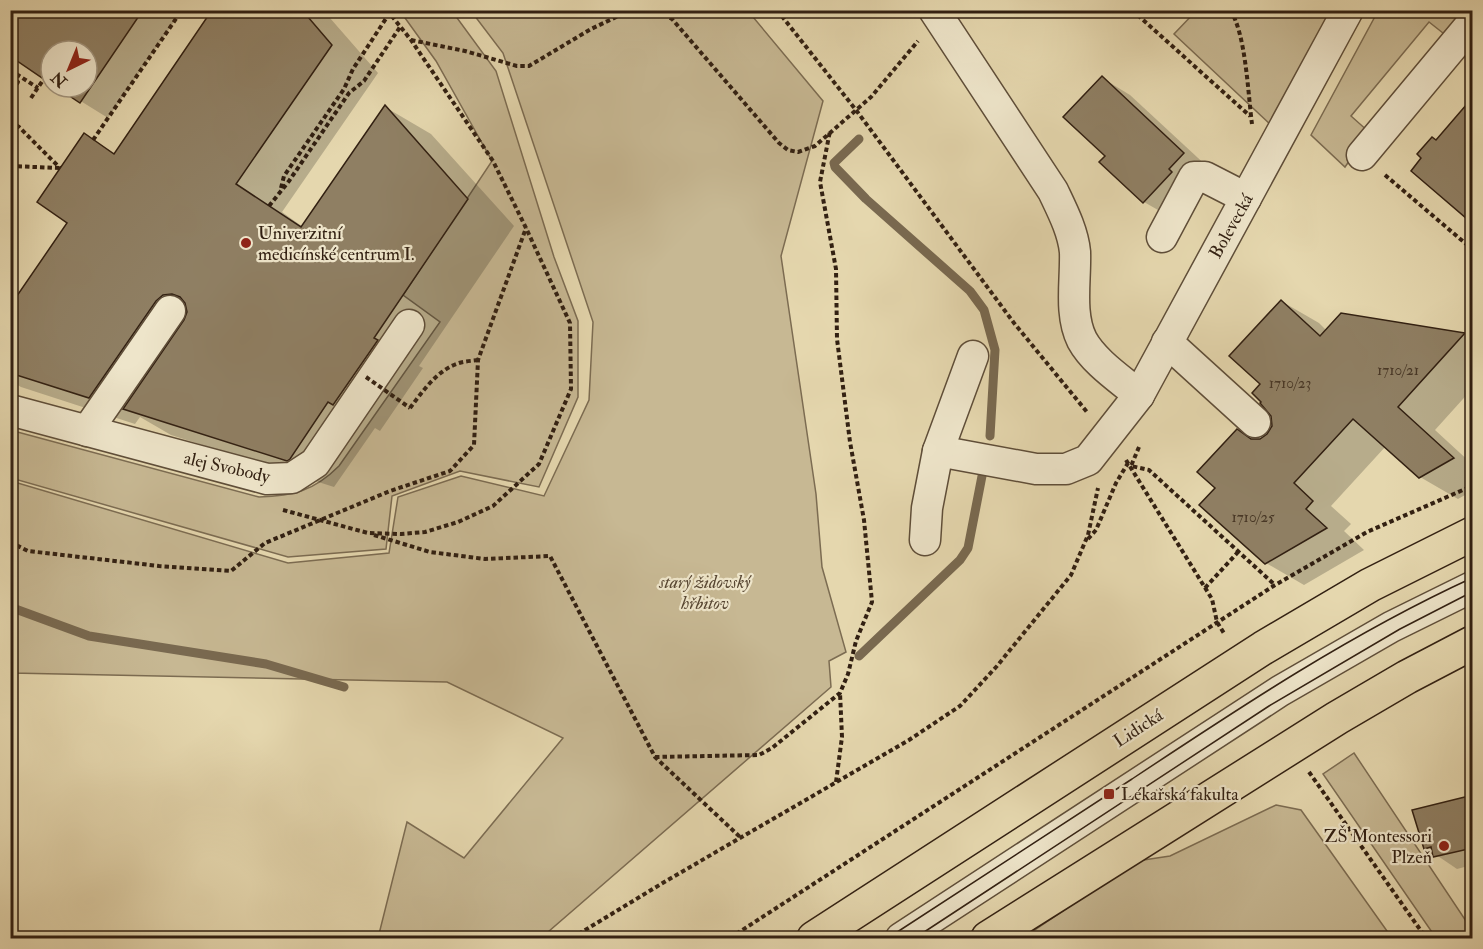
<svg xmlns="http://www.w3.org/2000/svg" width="1483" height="949" font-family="'IM FELL Double Pica',serif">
  <rect width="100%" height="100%" fill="#e5d7ae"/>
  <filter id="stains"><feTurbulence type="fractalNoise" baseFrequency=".00333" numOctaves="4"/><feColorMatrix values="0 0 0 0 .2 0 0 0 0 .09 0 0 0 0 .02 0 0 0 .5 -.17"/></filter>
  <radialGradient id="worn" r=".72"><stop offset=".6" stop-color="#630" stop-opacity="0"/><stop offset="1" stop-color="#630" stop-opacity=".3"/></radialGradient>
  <g fill="#c7b893" stroke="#7c6c52" stroke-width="1.5">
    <path d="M400,11h52l44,60 58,186 24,64v76l-39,90 -79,-16 -68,25 -6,53 -98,8 -277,-79 -1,-48 249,67c34,-1 55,-6 80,-31l101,-144 -37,-27 89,-134 -56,-100z"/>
    <polygon points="471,11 748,11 823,101 781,256 816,494 822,567 846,652 829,661 831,687 541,938 378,938 407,822 464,858 563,738 447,682 11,673 11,481 288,563 389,553 398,497 461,476 544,496 589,400 593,322 503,53"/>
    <polygon points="1196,11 1332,11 1273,127 1174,34"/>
    <polygon points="1378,11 1465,11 1448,37 1429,22 1351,116 1369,132 1345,167 1311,135"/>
    <polygon points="1472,274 1472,475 1471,475 1468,278"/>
    <polygon points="1354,753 1472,930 1472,938 1436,938 1323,774"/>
    <polygon points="1276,805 1301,810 1392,938 1023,938 1137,861 1170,856"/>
  </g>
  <g fill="#0003">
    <polygon points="10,10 182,10 108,118 58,87 87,87 87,51 51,51 51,82"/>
    <polygon points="214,10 323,10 378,73 282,212 303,227 385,107 431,134 514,226 419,366 423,368 380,431 375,428 334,487 171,435 140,417 135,424 21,387 10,381 10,308 69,222 84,135 116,154"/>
    <polygon points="1102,78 1130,95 1211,170 1172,218 1144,202 1107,156"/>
    <polygon points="1281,301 1319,323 1327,331 1342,314 1465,334 1472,339 1472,389 1435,430 1472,464 1472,491 1458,499 1420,477 1386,446 1331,506 1351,524 1344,531 1364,550 1304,585 1266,563 1217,488 1237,431 1254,440 1260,440 1269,434 1273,425 1273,416 1262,384"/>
    <polygon points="1472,795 1472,865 1457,869 1426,848 1414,811"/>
  </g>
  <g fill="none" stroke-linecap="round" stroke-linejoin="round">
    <g stroke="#796950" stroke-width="9">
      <polyline points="859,139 834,163 835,167 866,199 970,291 984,310 995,350 990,436"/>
      <polyline points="10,607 89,636 266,664 344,687"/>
      <polyline points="859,656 960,560 968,548 982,476"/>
    </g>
  </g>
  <g fill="#8f7f63" stroke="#322012" stroke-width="1.5">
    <polygon points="10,10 143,10 80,103 56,87 87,87 87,51 51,51 51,84 10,56"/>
    <polygon points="212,10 302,10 332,45 236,184 301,227 385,105 468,199 374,338 378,340 333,405 328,402 290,459 287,461 123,409 184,320 187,312 185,303 180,297 172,294 163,295 156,301 89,398 10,373 10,306 67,223 37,202 84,133 114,154"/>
    <polygon points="1102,76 1184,153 1169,169 1172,172 1143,203 1099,162 1105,156 1063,117"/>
    <polygon points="1473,97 1473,224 1411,171 1421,158 1417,154 1432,137 1436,140"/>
    <polygon points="1281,300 1320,336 1341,313 1465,333 1398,407 1454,458 1419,478 1353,419 1294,483 1313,501 1306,509 1327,528 1265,564 1199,505 1215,488 1197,472 1237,429 1251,439 1260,439 1267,434 1272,426 1271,416 1260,403 1261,402 1252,393 1260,384 1229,356"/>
    <polygon points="1473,795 1473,848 1433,857 1431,847 1424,849 1412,810"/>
  </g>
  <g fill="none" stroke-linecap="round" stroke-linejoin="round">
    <defs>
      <g id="minor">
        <path d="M934,10l119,181c9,19 20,40 22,61 1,28 -6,62 7,88 12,22 38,39 57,55"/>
        <polyline points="1362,155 1472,23"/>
        <polyline points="1162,237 1194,177 1205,177 1246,198"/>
        <polyline points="1167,342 1255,422"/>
        <polyline points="10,410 267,479 292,478 315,463 409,325"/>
        <polyline points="87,431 170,311"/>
        <polyline points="938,451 1036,469 1066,469 1088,460 1139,395 1348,10"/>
        <polyline points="925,540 927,508 938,451 973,356"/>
        <polyline points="901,938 1280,691 1391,627 1472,587"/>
      </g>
      <g id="major">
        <polyline points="814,938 1263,648 1370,585 1472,534"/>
        <polyline points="988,938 1337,718 1407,677 1472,643"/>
      </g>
    </defs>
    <use href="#minor" stroke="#5f4e39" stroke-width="33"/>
    <use href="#major" stroke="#322012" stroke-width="36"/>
    <g stroke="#322012" stroke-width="4" stroke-dasharray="4.5 3" stroke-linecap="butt">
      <polyline points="657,10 672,19 779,143 788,150 798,152 815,146 871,97 918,41"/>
      <polyline points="777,10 856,110 1014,323 1087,412"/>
      <polyline points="1132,10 1250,116"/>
      <path d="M1230,10c16,23 18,85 22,114"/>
      <polyline points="411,40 465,51 517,66 529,66 591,29 631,10"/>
      <polyline points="10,70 38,88"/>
      <polyline points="10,77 18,82 15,87"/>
      <polyline points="31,98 43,80"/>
      <polyline points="10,121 19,127 60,168"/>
      <polyline points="93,140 182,10"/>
      <polyline points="10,166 60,168"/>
      <polyline points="1385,175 1472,249"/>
      <polyline points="281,188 284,176 344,89 353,69 389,14"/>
      <polyline points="269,206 289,181 349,93 364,81 400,27"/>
      <path d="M410,408c13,-17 27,-38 49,-45 6,-2 13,-2 19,-3"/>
      <polyline points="1139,447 1131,466 1149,470 1275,585"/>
      <polyline points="1126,460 1212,599 1217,622 1225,635"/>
      <polyline points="283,510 368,533 401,534 425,532 458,522 493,506 539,464 571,389 570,323 526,228 493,161 411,40 387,10"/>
      <polyline points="374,535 430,552 485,559 550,556 655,757 740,837"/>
      <polyline points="1088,539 1096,530 1116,483 1128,463"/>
      <polyline points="10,542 28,551 159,566 231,571 265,543 390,491 450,471 474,445 478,360 526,228"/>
      <polyline points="1205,588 1238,552"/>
      <polyline points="655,757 759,755 772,748 840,693 848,674 856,641 872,602 864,520 850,442 837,339 836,269 820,182 830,131"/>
      <polyline points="1309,772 1426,938"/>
      <polyline points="836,782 842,737 840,693"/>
      <polyline points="572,938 666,881 909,740 960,706 997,666 1071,575 1088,535 1098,488"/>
      <polyline points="730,938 1275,585 1367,532 1472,486"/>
    </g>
    <use href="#minor" stroke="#eee5ca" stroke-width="30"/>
    <use href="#major" stroke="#e5d7ae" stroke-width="33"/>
    <g stroke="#322012" stroke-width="1.5">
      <path d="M888,938c82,-53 163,-106 244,-159 110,-73 220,-146 340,-201"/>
      <polyline points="915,938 1269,706 1400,629 1472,592"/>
    </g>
    <polyline stroke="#322012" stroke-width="4" stroke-dasharray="4.5 3" stroke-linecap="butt" points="366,377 410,408"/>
  </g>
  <g fill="#8f2418" stroke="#eee5ca" stroke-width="2">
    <circle cx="246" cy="243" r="6"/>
    <rect x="1103" y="788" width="12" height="12" rx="3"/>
    <circle cx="1444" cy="846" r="6"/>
  </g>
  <g text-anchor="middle" stroke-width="4.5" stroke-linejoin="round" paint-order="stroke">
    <g font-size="15" fill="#493826">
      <text x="1398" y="375">1710/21</text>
      <text x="1290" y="388">1710/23</text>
      <text x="1253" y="522">1710/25</text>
    </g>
    <g font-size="18" fill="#322012" stroke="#eee5ca">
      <text transform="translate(1231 226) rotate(-61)" y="6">Bolevecká</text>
      <text transform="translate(227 467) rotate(13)" y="6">alej Svobody</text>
      <text transform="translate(1138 728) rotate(-33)" y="6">Lidická</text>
    </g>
    <g font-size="18" fill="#322012" stroke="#eee5ca" text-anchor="start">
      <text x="258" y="239">Univerzitní<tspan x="258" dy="21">medicínské centrum I.</tspan></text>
      <text x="1121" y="800">Lékařská fakulta</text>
      <text x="1432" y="842" text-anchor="end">ZŠ Montessori<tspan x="1432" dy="21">Plzeň</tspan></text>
    </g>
    <g font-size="18" font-style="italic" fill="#574632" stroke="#eee5ca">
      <text x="705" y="588">starý židovský<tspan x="705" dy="21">hřbitov</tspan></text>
    </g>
  </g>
  <rect width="1483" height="949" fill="none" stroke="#e5d7ae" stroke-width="36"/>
  <rect x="12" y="12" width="1459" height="925" fill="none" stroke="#322012" stroke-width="3"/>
  <rect x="18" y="18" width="1447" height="913" fill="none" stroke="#322012" stroke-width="1.5"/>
  <g transform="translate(69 69) rotate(223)"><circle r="28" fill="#eee5ca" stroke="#a39680" stroke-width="1.5"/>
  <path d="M0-4.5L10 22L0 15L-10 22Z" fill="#8f2418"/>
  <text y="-9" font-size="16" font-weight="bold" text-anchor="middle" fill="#322012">N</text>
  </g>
  <rect width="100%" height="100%" filter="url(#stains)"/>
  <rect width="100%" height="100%" fill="url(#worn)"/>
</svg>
